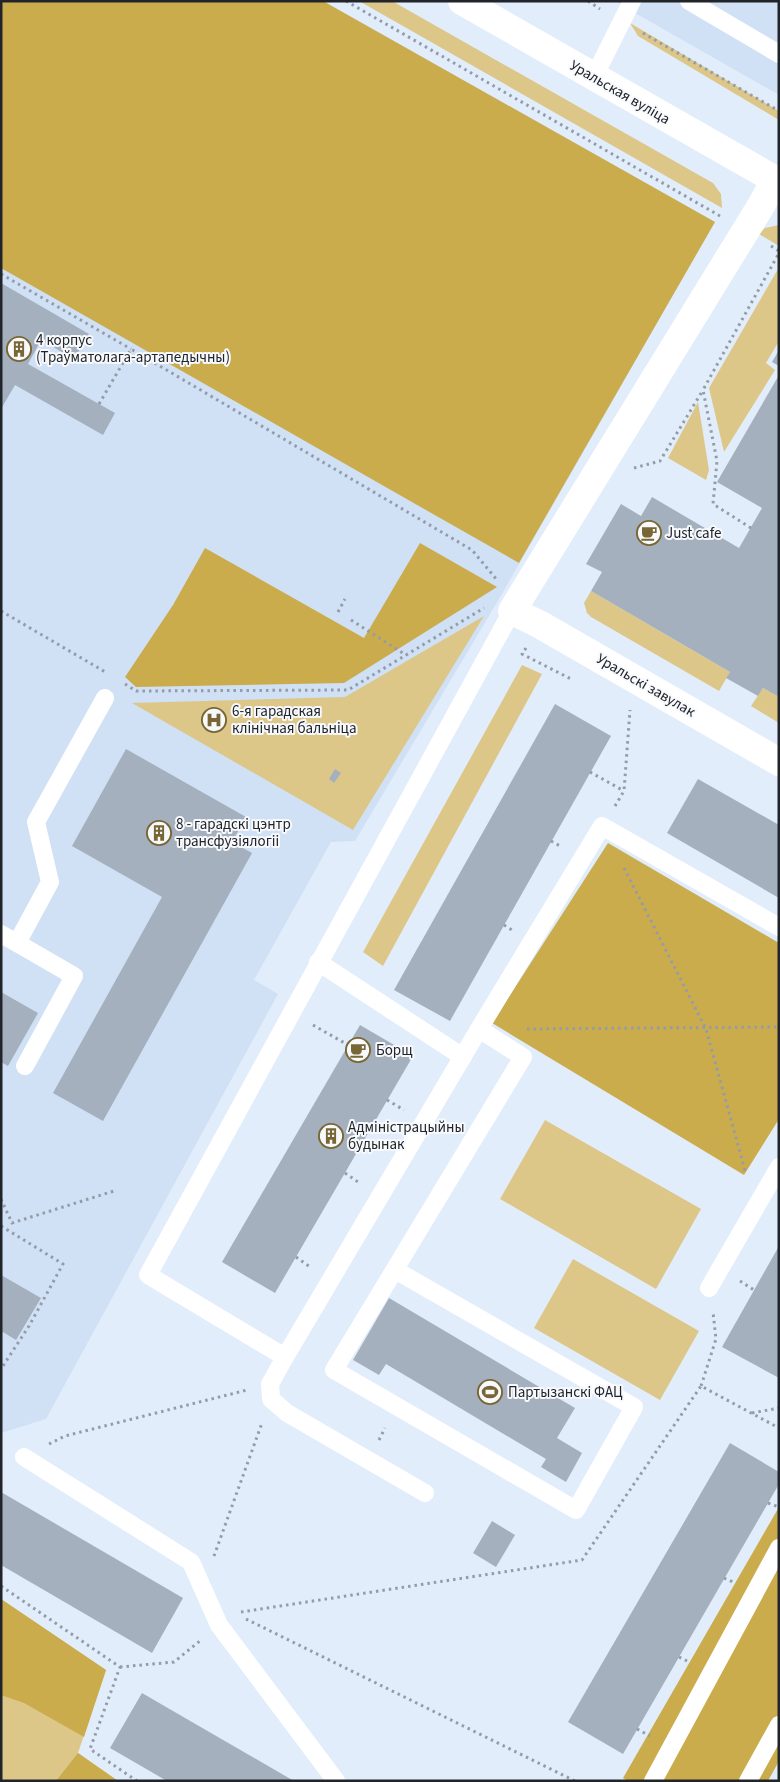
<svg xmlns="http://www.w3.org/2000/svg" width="780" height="1782" font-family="'Source Sans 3',sans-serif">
  <rect width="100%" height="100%" fill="#e2edfc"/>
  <g fill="#d0e0f5">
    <polygon points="1,1 323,1 715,222 499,599 355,841 331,842 254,980 278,994 46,1419 1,1433"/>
    <polygon points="616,1 779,1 779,95 628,9"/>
  </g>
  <g fill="#ddc788">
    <polygon points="359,1 392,1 713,183 721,194 722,208"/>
    <polygon points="630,23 779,111 779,120 638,36"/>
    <polygon points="779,225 779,246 759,234 765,228"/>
    <polygon points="778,269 779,341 766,363 775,370 724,452 709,388"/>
    <polygon points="698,402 709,470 706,480 668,458"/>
    <polygon points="591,591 730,672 719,691 591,617 587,613 584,603"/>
    <polygon points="484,616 353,830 132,703 345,697"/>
    <polygon points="522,665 542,674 383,966 363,952"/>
    <polygon points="763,688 779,697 779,723 751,706"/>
    <polygon points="545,1120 701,1209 656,1289 500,1199"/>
    <polygon points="573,1259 699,1331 660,1400 534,1328"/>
    <polygon points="1,1599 106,1670 78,1753 118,1781 1,1781"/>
  </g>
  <g fill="#cbac4c">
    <polygon points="1,1 323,1 715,222 519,563 1,268"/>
    <polygon points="420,543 497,587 344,683 136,687 125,677 173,605 205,548 364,638"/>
    <polygon points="608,843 779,943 779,1119 744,1175 492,1023"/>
    <polygon points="779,1507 779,1761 768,1781 628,1781 623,1778"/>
    <polygon points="1,1599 106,1670 84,1737 24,1703 1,1695"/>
    <polygon points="78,1753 118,1781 56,1781"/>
  </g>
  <g fill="#a5b0be">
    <polygon points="1,283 89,334 74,359 41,340 28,364 115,413 103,435 15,385 1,409"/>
    <polygon points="779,350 779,366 772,362"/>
    <polygon points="779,375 779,697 763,688 758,696 726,678 730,672 591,591 602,572 586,564 621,504 641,516 652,497 739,548 762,508 717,482"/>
    <polygon points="555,704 611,736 450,1021 394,990"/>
    <polygon points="126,749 246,817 232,842 252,853 103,1121 53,1093 162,897 72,846"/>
    <polygon points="335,769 341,773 334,783 329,779"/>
    <polygon points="698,779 779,825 779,898 667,833"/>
    <polygon points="1,992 38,1013 8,1066 1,1062"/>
    <polygon points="360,1025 413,1056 275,1293 222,1262"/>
    <polygon points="779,1246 779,1378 722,1347"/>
    <polygon points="1,1275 41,1298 16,1340 3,1332 1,1335"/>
    <polygon points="389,1298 575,1408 557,1438 582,1453 566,1482 541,1467 546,1459 386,1364 379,1375 353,1360"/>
    <polygon points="730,1443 779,1472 779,1484 623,1754 568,1722"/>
    <polygon points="1,1492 183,1598 152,1653 1,1565"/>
    <polygon points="492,1521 515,1535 496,1567 473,1553"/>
    <polygon points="142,1693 192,1722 294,1781 167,1781 110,1748"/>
  </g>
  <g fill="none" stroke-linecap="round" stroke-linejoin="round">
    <g stroke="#949ca7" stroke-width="3" stroke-dasharray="2.5 4" stroke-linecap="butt">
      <polyline points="346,1 720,216"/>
      <polyline points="588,1 600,9"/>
      <polyline points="643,33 779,111"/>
      <polyline points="771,246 779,251"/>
      <polyline points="1,274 131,349"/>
      <polyline points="99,404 131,349 472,550 497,580"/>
      <polyline points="634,468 660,461 703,390"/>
      <polyline points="751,528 713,504 717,461 703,390 779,253"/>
      <polyline points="1,611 107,673"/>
      <polyline points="338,612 345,599"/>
      <polyline points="351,620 406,655"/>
      <polyline points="526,648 522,654 571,679"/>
      <polyline points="125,684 136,691 348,690 484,608"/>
      <polyline points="590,772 624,791"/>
      <polyline points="615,806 624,791 630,710"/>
      <polyline points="551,841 562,847"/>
      <polyline points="624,868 706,1029 746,1174"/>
      <polyline points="504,925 512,930"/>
      <polyline points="313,1025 348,1045"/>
      <polyline points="527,1029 779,1027"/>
      <polyline points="387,1100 404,1110"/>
      <polyline points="345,1173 361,1184"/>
      <polyline points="1,1199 12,1223 114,1191"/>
      <polyline points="1,1226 63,1264 29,1326 1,1369"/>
      <polyline points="296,1257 310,1267"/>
      <polyline points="740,1281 754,1290"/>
      <polyline points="701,1386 716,1339 713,1312"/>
      <polyline points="752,1413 779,1408"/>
      <polyline points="379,1440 385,1428"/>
      <polyline points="49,1444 65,1436 247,1390"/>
      <polyline points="768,1503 779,1507"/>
      <polyline points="214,1556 262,1423"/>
      <polyline points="724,1578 733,1582"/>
      <polyline points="1,1586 120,1667 90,1749 137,1781"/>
      <polyline points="241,1612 582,1560 701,1386 779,1428"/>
      <polyline points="246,1619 575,1781"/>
      <polyline points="679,1657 689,1662"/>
      <polyline points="120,1667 174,1662 201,1640"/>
      <polyline points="637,1729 650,1736"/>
    </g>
    <g stroke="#fff" stroke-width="18">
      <polyline points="689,1 779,54"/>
      <polyline points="594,77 632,1"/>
      <polyline points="512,611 148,1275 285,1357 479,1029 602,826 779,927"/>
      <polyline points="1,934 17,943 50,882 36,822 105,698"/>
      <polyline points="17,943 74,976 25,1066"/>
      <polyline points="318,962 463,1057"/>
      <polyline points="395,1270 634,1407 576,1510 334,1370 523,1057 479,1029"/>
      <polyline points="709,1288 779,1167"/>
      <polyline points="285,1357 270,1384 271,1399 287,1413 425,1493"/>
      <polyline points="24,1457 191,1562 219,1625 336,1781"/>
      <polyline points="653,1781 779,1548"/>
      <polyline points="748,1781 779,1725"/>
    </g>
    <polyline stroke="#fff" stroke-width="28" points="775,180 762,204 512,611 539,624 779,762"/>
    <polyline stroke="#fff" stroke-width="28" points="462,1 779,182"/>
  </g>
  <defs>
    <symbol id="building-ring" viewBox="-11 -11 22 22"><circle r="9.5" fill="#f7f9fc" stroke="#786735" stroke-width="1.5"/><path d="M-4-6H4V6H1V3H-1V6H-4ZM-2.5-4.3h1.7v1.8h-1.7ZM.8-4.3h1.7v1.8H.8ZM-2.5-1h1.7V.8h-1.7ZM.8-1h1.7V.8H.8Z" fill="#786735"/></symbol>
    <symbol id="cafe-ring" viewBox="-11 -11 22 22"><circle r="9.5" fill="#f7f9fc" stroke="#786735" stroke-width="1.5"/><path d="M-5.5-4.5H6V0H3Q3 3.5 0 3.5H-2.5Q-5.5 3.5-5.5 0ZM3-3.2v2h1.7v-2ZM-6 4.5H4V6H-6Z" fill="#786735"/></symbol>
    <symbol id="hospital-ring" viewBox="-11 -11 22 22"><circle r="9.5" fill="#f7f9fc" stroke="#786735" stroke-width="1.5"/><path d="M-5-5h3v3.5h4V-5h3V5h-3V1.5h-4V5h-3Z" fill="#786735"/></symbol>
    <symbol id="stadium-ring" viewBox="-11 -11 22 22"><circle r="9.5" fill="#f7f9fc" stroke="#786735" stroke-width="1.5"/><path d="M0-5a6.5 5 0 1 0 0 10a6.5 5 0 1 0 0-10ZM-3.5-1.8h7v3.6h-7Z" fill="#786735"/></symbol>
  </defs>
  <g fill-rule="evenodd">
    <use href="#building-ring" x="5" y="335" width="28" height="28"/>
    <use href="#cafe-ring" x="635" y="519" width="28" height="28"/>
    <use href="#hospital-ring" x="200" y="706" width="28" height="28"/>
    <use href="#building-ring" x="145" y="819" width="28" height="28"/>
    <use href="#cafe-ring" x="344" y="1036" width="28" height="28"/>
    <use href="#building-ring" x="317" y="1122" width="28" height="28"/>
    <use href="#stadium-ring" x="476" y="1378" width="28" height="28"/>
  </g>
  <g text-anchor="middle" stroke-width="4" stroke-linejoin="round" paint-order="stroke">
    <g font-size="15" fill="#21252a" stroke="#f7f9fc">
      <text transform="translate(620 92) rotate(30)" y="5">Уральская вуліца</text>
      <text transform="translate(646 685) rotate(30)" y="5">Уральскі завулак</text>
    </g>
    <g font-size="15" fill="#21252a" stroke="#f7f9fc" text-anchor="start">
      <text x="36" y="345">4 корпус<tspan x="36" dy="17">(Траўматолага-артапедычны)</tspan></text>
      <text x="666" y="538">Just cafe</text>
      <text x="232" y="716">6-я гарадская<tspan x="232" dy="17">клінічная бальніца</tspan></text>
      <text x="176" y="829">8 - гарадскі цэнтр<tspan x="176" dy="17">трансфузіялогіі</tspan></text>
      <text x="376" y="1055">Борщ</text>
      <text x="348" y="1132">Адміністрацыйны<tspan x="348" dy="17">будынак</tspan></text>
      <text x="508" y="1397">Партызанскі ФАЦ</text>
    </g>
  </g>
  <rect width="780" height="1782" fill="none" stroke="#21252a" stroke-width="5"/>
</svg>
